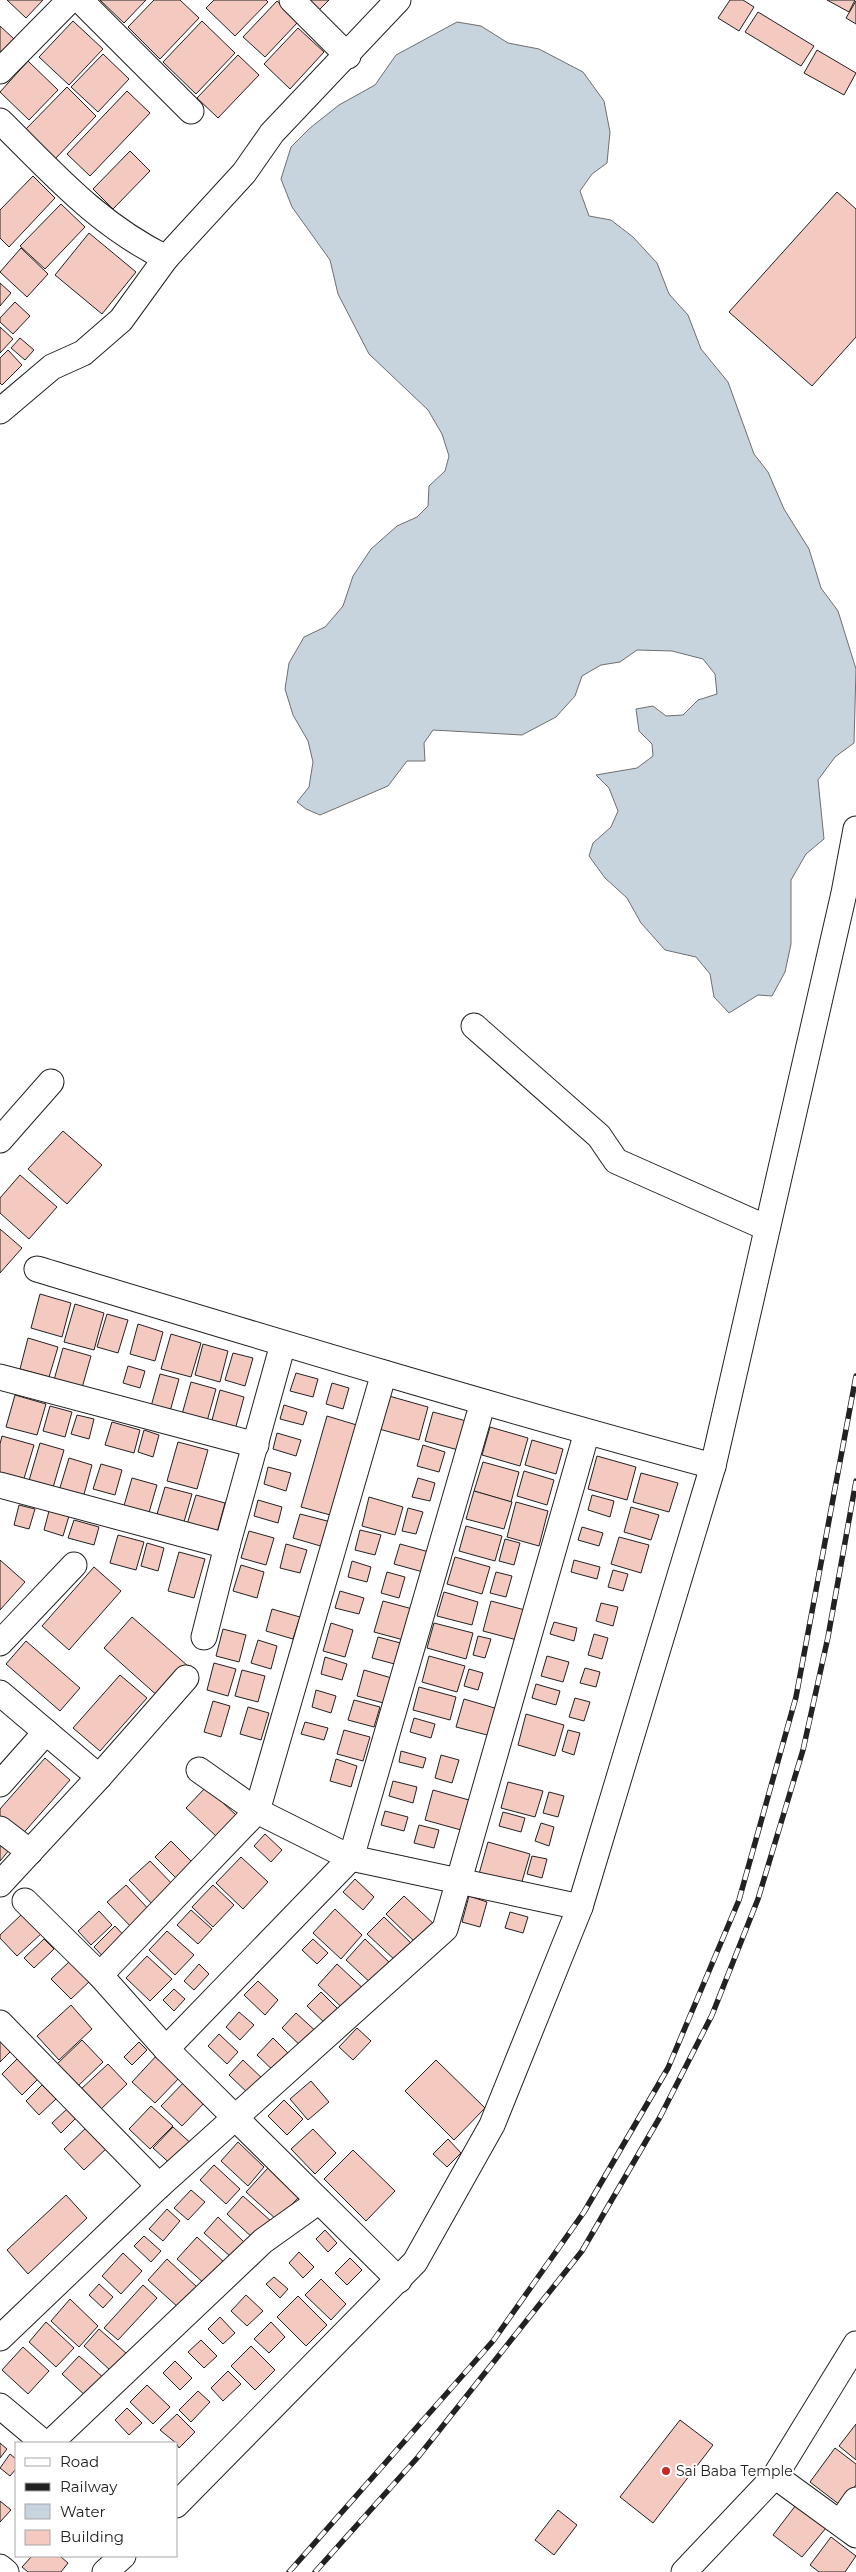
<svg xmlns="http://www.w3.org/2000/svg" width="856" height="2572" font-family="Montserrat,sans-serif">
  <rect width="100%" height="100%" fill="#fff"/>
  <polygon fill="#c7d3dd" stroke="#6f6f6f" points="457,22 481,26 508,43 539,49 583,72 604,101 610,132 607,163 592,174 580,191 589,216 611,220 633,237 657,263 669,294 688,315 701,349 728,382 754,454 768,472 784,509 809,549 821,588 838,611 856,669 854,743 835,757 818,780 824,839 806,854 791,880 791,944 785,972 772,996 758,995 729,1013 714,997 710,974 696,957 665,950 641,923 627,898 605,878 589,856 593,843 611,827 618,811 609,788 596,775 637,768 653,756 652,744 639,731 636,709 653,706 666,716 683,715 698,700 717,694 715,674 703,659 672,651 637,650 620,662 601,665 582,676 575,696 556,717 522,735 433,730 424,743 425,761 407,761 388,786 320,815 306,809 297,802 309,787 313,762 308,741 293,715 285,689 289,663 304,637 325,627 343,606 353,576 371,549 397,526 417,517 428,506 429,486 445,471 449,456 442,434 428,410 369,354 338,294 330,260 292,207 281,179 291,147 310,128 339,105 375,85 396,55"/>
  <g fill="#f3c9c0" stroke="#222">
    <polygon points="7,0 43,0 26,18"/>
    <polygon points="100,0 146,0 124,23"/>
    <polygon points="154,0 180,0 199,18 160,59 128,27"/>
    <polygon points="214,0 266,0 268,2 235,36 206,8"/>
    <polygon points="308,0 329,0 319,10"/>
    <polygon points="730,0 743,0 754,7 739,31 718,18"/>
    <polygon points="827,0 855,0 849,12"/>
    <polygon points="277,1 298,22 265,57 243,37"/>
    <polygon points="856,1 856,24 846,18"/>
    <polygon points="758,12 814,46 801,66 745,32"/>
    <polygon points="73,21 103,49 69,85 39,57"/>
    <polygon points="202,21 235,53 196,94 163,62"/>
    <polygon points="0,26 14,39 0,54"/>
    <polygon points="298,28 324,52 290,89 264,64"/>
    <polygon points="817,50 856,73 844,95 804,73"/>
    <polygon points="103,54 129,79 98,112 71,87"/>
    <polygon points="238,55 259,75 218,118 197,98"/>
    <polygon points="28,61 58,90 29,120 0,92"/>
    <polygon points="67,87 96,116 55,159 25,130"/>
    <polygon points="127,91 150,113 90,176 67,154"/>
    <polygon points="130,151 150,171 113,209 93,189"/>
    <polygon points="33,176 55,198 9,247 0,238 0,210"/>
    <polygon points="837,192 856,209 856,337 812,386 729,312"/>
    <polygon points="61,204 85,227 45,269 20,246"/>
    <polygon points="89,233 136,272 102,314 55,275"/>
    <polygon points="21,248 48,274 27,297 0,272"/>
    <polygon points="0,283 11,293 0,306"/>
    <polygon points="15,302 30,316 13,334 0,322 0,318"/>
    <polygon points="0,327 13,339 0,353"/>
    <polygon points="20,338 34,350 25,360 11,348"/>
    <polygon points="8,350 22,365 2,385 0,383 0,358"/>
    <polygon points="63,1131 102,1165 67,1204 28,1169"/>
    <polygon points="20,1175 57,1207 29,1239 0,1213 0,1198"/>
    <polygon points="0,1229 22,1248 0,1273"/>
    <polygon points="40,1294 71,1303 62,1337 31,1328"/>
    <polygon points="75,1304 104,1313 94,1350 64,1342"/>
    <polygon points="107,1314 128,1320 118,1353 97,1347"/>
    <polygon points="138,1324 163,1332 155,1361 130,1354"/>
    <polygon points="171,1334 201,1343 191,1377 161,1369"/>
    <polygon points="28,1338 58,1347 49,1377 20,1369"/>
    <polygon points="203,1344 228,1351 220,1382 195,1375"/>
    <polygon points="63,1348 91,1356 82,1388 54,1380"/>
    <polygon points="233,1353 253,1358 245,1386 225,1380"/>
    <polygon points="128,1366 145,1371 140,1388 123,1383"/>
    <polygon points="296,1373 318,1379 313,1397 290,1391"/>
    <polygon points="160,1374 179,1379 169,1415 150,1410"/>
    <polygon points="191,1382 216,1389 206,1425 181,1418"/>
    <polygon points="332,1383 349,1388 343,1409 326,1404"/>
    <polygon points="220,1390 244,1397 235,1430 211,1424"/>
    <polygon points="15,1395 46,1404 37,1435 6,1427"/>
    <polygon points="389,1396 428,1407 419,1440 379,1429"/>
    <polygon points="284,1405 307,1412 303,1425 280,1419"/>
    <polygon points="50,1406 72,1412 65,1437 43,1431"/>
    <polygon points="433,1412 470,1422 462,1451 425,1441"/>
    <polygon points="77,1415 94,1419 89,1439 71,1434"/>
    <polygon points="327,1416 360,1426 334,1516 301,1507"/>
    <polygon points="112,1422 140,1430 134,1453 105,1445"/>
    <polygon points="490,1427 528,1438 520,1466 482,1455"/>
    <polygon points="144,1430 159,1435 153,1457 138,1452"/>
    <polygon points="277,1433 301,1440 296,1456 273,1449"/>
    <polygon points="2,1436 34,1445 23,1482 0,1475 0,1444"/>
    <polygon points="532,1440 563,1449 556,1474 525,1465"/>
    <polygon points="178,1442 208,1450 197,1489 167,1481"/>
    <polygon points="40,1443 64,1450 52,1491 28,1484"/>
    <polygon points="423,1445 445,1452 439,1472 417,1466"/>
    <polygon points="597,1456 636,1467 627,1500 588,1489"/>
    <polygon points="69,1458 92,1465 83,1498 59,1491"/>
    <polygon points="483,1462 519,1472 511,1502 474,1491"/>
    <polygon points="101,1464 122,1470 115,1495 93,1489"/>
    <polygon points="268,1467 291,1473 286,1491 264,1484"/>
    <polygon points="524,1471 554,1480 547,1505 517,1496"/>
    <polygon points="641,1473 678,1483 669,1512 633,1502"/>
    <polygon points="132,1478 157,1485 148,1516 123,1509"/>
    <polygon points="418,1478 435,1483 430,1501 412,1497"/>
    <polygon points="165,1487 192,1494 182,1529 155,1521"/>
    <polygon points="474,1491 512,1502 504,1529 466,1519"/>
    <polygon points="196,1495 225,1503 215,1540 185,1531"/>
    <polygon points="592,1495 614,1501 610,1517 588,1510"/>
    <polygon points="369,1497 403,1507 395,1535 362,1526"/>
    <polygon points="258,1500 282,1507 278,1523 254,1516"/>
    <polygon points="516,1502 548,1511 539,1546 507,1537"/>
    <polygon points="19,1505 35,1509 29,1529 14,1525"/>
    <polygon points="631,1507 659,1515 651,1540 624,1532"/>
    <polygon points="408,1508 423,1512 416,1534 402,1531"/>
    <polygon points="49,1511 69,1516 63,1536 44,1530"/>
    <polygon points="300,1514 331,1522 324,1547 293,1538"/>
    <polygon points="74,1520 99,1527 94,1545 68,1538"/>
    <polygon points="466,1526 502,1536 495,1561 459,1551"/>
    <polygon points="582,1527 603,1533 599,1546 578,1540"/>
    <polygon points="360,1530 381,1535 375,1555 355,1550"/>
    <polygon points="249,1531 274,1538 266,1565 241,1558"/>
    <polygon points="118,1535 144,1542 136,1570 110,1563"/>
    <polygon points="619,1537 649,1545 641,1573 611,1564"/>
    <polygon points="505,1539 520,1543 514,1565 499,1561"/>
    <polygon points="147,1543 164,1548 158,1571 141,1566"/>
    <polygon points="286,1544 307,1550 300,1573 280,1568"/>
    <polygon points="400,1544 429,1552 423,1572 394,1564"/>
    <polygon points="179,1552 205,1559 194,1598 168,1591"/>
    <polygon points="455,1557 490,1567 482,1594 447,1584"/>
    <polygon points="0,1560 25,1582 0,1610"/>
    <polygon points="574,1560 600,1567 597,1579 571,1572"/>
    <polygon points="352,1561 371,1567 367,1582 348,1577"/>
    <polygon points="241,1565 264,1572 257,1598 233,1591"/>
    <polygon points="94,1567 121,1591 69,1650 42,1626"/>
    <polygon points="613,1570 628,1574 623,1591 608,1587"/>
    <polygon points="387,1572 405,1577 399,1598 381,1593"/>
    <polygon points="496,1572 512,1576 506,1597 490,1593"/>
    <polygon points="340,1591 364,1598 359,1614 335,1608"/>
    <polygon points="444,1592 478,1602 472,1625 437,1616"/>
    <polygon points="383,1601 420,1611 411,1642 374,1632"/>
    <polygon points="491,1601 525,1610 517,1640 483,1631"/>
    <polygon points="601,1603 618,1607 613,1626 596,1621"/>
    <polygon points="272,1609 300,1617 293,1639 266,1631"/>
    <polygon points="132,1617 188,1666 160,1698 104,1648"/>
    <polygon points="554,1622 577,1628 574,1641 550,1634"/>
    <polygon points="331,1623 353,1630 345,1657 323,1651"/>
    <polygon points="434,1623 473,1633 466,1659 427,1648"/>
    <polygon points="223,1629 246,1635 239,1662 216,1656"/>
    <polygon points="594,1634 608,1638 602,1659 588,1655"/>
    <polygon points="478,1636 491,1639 485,1658 473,1655"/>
    <polygon points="378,1637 408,1645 402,1666 372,1658"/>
    <polygon points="258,1640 277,1646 271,1669 251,1663"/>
    <polygon points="26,1641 80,1688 60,1711 6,1664"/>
    <polygon points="429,1656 465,1666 457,1692 422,1682"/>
    <polygon points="547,1656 569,1662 563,1682 541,1676"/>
    <polygon points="325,1657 347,1664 342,1680 321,1674"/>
    <polygon points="214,1663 236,1669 228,1696 207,1690"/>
    <polygon points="585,1668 600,1672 596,1687 580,1683"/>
    <polygon points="469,1669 483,1673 478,1690 464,1686"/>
    <polygon points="242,1670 265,1676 258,1702 235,1696"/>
    <polygon points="364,1670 402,1681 395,1706 357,1696"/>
    <polygon points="120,1675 147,1698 100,1751 73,1728"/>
    <polygon points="536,1684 560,1691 556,1705 532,1698"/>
    <polygon points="419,1687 456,1697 450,1720 413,1710"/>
    <polygon points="316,1690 336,1696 331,1713 312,1707"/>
    <polygon points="575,1698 590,1702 584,1721 569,1717"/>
    <polygon points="464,1699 498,1709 491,1736 456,1727"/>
    <polygon points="354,1700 380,1707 374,1727 348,1720"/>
    <polygon points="213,1701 230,1706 221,1737 204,1732"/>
    <polygon points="248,1707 269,1713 261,1740 240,1734"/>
    <polygon points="526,1714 564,1725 555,1756 518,1745"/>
    <polygon points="414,1718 435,1724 431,1738 410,1732"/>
    <polygon points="305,1722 328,1728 324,1740 301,1734"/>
    <polygon points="344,1730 370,1737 363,1761 337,1754"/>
    <polygon points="568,1730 580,1733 574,1755 562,1751"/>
    <polygon points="401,1751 426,1758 423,1768 399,1762"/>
    <polygon points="441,1755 459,1760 452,1783 435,1778"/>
    <polygon points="45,1758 70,1780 20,1837 0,1819 0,1809"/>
    <polygon points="336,1759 357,1766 351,1787 330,1781"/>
    <polygon points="393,1781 417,1787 413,1803 389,1796"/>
    <polygon points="508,1782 543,1791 535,1817 501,1808"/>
    <polygon points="206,1787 236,1815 216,1836 186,1808"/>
    <polygon points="433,1790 469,1800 461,1830 425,1820"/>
    <polygon points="549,1792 564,1796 558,1817 543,1813"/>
    <polygon points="385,1811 408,1817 404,1831 381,1825"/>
    <polygon points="503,1812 525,1818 521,1832 499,1826"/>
    <polygon points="541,1823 554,1827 549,1846 535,1841"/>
    <polygon points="419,1825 439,1830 434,1848 414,1843"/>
    <polygon points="265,1834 282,1850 271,1862 254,1846"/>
    <polygon points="0,1840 10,1849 0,1861"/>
    <polygon points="171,1841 197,1867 181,1883 155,1857"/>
    <polygon points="488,1842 530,1854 521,1885 479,1874"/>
    <polygon points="532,1856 547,1859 542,1878 527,1874"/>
    <polygon points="241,1857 268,1882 243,1909 216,1883"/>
    <polygon points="150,1861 177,1889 157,1909 129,1880"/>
    <polygon points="355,1879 374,1897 363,1910 343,1892"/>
    <polygon points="126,1885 154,1915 136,1932 107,1902"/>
    <polygon points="213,1885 234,1905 213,1927 192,1907"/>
    <polygon points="404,1896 436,1926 418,1945 386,1914"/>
    <polygon points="469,1896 487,1902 480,1927 462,1922"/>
    <polygon points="335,1909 362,1935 341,1959 313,1933"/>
    <polygon points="191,1910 212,1929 198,1944 177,1925"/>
    <polygon points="99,1911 112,1925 91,1945 78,1931"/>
    <polygon points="510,1912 528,1917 523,1933 505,1928"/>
    <polygon points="23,1913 42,1933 17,1956 0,1938 0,1935"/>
    <polygon points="384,1917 413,1945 397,1962 367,1934"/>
    <polygon points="115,1926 129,1941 108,1962 94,1947"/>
    <polygon points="167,1931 194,1955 175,1975 149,1950"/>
    <polygon points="44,1939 54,1949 34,1968 24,1958"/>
    <polygon points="313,1939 328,1953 317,1964 302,1950"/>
    <polygon points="365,1939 392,1965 373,1985 346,1960"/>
    <polygon points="147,1956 172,1979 150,2001 126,1978"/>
    <polygon points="70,1961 90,1981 71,1999 51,1979"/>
    <polygon points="199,1964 209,1974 194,1990 184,1981"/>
    <polygon points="337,1964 368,1993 349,2014 318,1985"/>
    <polygon points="258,1981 278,2000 265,2015 244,1995"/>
    <polygon points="174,1989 185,1999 174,2011 163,2000"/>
    <polygon points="321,1992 341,2012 328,2026 307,2006"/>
    <polygon points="71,2005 92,2029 59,2060 37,2036"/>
    <polygon points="239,2012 254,2025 240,2040 226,2027"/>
    <polygon points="296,2013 320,2035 305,2050 282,2028"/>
    <polygon points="357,2028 371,2041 353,2060 339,2047"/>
    <polygon points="219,2034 238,2052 227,2064 208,2046"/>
    <polygon points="0,2036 13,2049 0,2062"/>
    <polygon points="273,2038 295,2060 279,2076 257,2055"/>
    <polygon points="82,2040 103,2062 78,2086 57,2064"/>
    <polygon points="139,2042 147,2050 132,2065 124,2057"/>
    <polygon points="158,2054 181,2076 155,2103 132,2082"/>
    <polygon points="19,2057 39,2078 22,2095 2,2074"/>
    <polygon points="243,2060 265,2081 251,2096 229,2075"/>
    <polygon points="436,2060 485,2108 454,2140 405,2091"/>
    <polygon points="108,2064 127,2084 100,2110 80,2090"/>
    <polygon points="186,2080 207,2100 182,2126 161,2106"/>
    <polygon points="311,2081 329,2102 308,2120 290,2099"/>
    <polygon points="42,2085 56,2099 39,2115 26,2101"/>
    <polygon points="284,2100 303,2119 287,2135 268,2116"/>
    <polygon points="151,2106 173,2126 150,2149 129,2129"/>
    <polygon points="67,2109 76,2118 61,2133 52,2123"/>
    <polygon points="89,2125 109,2146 84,2170 64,2149"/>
    <polygon points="173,2127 195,2147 175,2168 153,2148"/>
    <polygon points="313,2129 336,2153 315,2174 291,2149"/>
    <polygon points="448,2139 461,2153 447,2167 433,2154"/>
    <polygon points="238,2142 264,2167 248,2186 221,2161"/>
    <polygon points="353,2150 395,2191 366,2221 324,2179"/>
    <polygon points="214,2165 240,2189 226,2204 200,2180"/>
    <polygon points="268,2168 299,2197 277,2220 246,2192"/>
    <polygon points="191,2190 205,2202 188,2220 174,2208"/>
    <polygon points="66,2195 87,2218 28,2274 7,2250"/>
    <polygon points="243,2196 272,2222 255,2240 227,2214"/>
    <polygon points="167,2209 180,2221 163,2241 149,2229"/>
    <polygon points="218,2217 244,2242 231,2257 204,2233"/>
    <polygon points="325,2230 337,2243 328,2252 316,2239"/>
    <polygon points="144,2236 161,2251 151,2262 134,2246"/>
    <polygon points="197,2237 226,2264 206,2285 177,2259"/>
    <polygon points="299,2252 314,2267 303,2278 289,2263"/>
    <polygon points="123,2253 142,2271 121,2294 102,2276"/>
    <polygon points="350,2258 362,2270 347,2285 335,2273"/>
    <polygon points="167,2259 198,2288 179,2308 148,2280"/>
    <polygon points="274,2277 288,2289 280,2298 266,2284"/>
    <polygon points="321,2279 346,2304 331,2320 305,2295"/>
    <polygon points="99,2284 113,2297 103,2308 89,2295"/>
    <polygon points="143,2285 157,2298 118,2340 104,2328"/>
    <polygon points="246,2295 263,2311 247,2326 231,2311"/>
    <polygon points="298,2296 327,2325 306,2346 277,2317"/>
    <polygon points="70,2299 98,2326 79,2347 51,2321"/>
    <polygon points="220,2317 235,2333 223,2344 208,2329"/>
    <polygon points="46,2322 74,2348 56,2367 29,2342"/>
    <polygon points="271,2322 285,2337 269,2353 254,2339"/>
    <polygon points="99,2329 127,2354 111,2371 84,2346"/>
    <polygon points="201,2340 217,2356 204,2368 188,2352"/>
    <polygon points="251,2346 275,2370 255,2390 231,2366"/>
    <polygon points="23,2347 49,2371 28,2394 2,2370"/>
    <polygon points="79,2356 105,2379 88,2398 62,2374"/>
    <polygon points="175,2361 192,2378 180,2390 163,2373"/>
    <polygon points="228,2371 241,2384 223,2401 211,2388"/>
    <polygon points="147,2385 170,2407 153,2424 130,2402"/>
    <polygon points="198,2391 210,2402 191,2422 179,2410"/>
    <polygon points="127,2408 142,2423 129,2435 115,2420"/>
    <polygon points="177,2414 195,2432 179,2448 176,2443 160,2430"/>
    <polygon points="680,2420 713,2445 653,2523 620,2497"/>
    <polygon points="856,2424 856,2460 839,2446"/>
    <polygon points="0,2443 7,2449 0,2458"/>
    <polygon points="835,2448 856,2464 856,2485 840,2505 810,2482"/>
    <polygon points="10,2454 16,2459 16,2469 10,2476 0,2468"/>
    <polygon points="0,2501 11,2510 0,2522"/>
    <polygon points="796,2505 826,2528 802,2557 773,2535"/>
    <polygon points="558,2510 577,2525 554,2555 535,2540"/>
    <polygon points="831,2537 856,2556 845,2572 819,2572 810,2565"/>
    <polygon points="32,2556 60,2556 68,2563 61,2572 28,2572 22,2567"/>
  </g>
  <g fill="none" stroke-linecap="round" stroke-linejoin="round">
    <defs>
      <g id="minor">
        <polyline points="80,0 191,111"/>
        <polyline points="292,0 348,56"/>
        <polyline points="0,71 70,0"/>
        <path d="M0,121c54,53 97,103 166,137l-45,62 -38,33 -31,14 -52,44"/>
        <polyline points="166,258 244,173 272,133 398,0"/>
        <polyline points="474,1026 599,1136 616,1161 767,1228"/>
        <polyline points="0,1140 51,1082"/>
        <path d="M37,1269c225,68 449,136 676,197"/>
        <polyline points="0,1377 256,1445"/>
        <polyline points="0,1485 227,1546"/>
        <polyline points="204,1637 227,1546 283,1344"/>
        <polyline points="0,1643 74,1565"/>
        <polyline points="0,1693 99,1777"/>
        <polyline points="199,1770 257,1811 351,1858 580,1907"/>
        <polyline points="0,1784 46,1732"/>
        <polyline points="0,1829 30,1852"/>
        <polyline points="0,1884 99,1777 186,1678"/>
        <polyline points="25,1901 100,1975 166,2049 399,2280"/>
        <polyline points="100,1975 257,1811 384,1373"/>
        <polyline points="0,2023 159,2186"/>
        <polyline points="166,2049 351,1858 483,1402"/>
        <polyline points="0,2338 159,2186 445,1929 587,1432"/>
        <polyline points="0,2406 44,2443"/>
        <polyline points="50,2443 263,2241 319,2201"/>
        <polyline points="775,2476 856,2535"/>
        <polyline points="176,2505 415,2262 492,2125 580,1907 713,1466 844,893 856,829"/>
        <polyline points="840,2523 856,2500"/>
        <polyline points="0,2567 6,2572"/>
        <polyline points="105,2572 123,2556"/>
        <polyline points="684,2572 775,2476 856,2344"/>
      </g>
    </defs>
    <use href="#minor" stroke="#222" stroke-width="27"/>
    <use href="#minor" stroke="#fff" stroke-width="25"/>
    <defs>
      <g id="rail">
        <polyline points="289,2572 493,2341 584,2212 668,2068 739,1900 796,1697 856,1376"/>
        <polyline points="315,2572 418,2457 582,2251 660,2117 712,2015 758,1899 803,1750 828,1637 856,1481"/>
      </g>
    </defs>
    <use href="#rail" stroke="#222" stroke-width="5.5"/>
    <use href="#rail" stroke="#fff" stroke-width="4" stroke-dasharray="11" stroke-linecap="butt"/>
  </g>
  <circle fill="#c62828" stroke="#fff" stroke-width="2" cx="666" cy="2471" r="5"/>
  <g text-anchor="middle" stroke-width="4" stroke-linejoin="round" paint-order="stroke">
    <g font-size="14" fill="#222" stroke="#fff" text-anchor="start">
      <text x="676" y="2476">Sai Baba Temple</text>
    </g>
  </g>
  <rect x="15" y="2442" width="162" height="115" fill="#ffffff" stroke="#a7a7a7"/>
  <rect x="25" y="2458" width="25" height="8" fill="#ffffff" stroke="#a7a7a7"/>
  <text x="60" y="2467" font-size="15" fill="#222222">Road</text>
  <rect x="25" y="2483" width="25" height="8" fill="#222222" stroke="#a7a7a7"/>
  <text x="60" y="2492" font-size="15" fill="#222222">Railway</text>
  <rect x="25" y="2504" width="25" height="15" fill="#c7d3dd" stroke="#a7a7a7"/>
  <text x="60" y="2517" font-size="15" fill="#222222">Water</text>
  <rect x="25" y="2530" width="25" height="15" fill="#f3c9c0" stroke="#a7a7a7"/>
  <text x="60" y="2542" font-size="15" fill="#222222">Building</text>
</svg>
